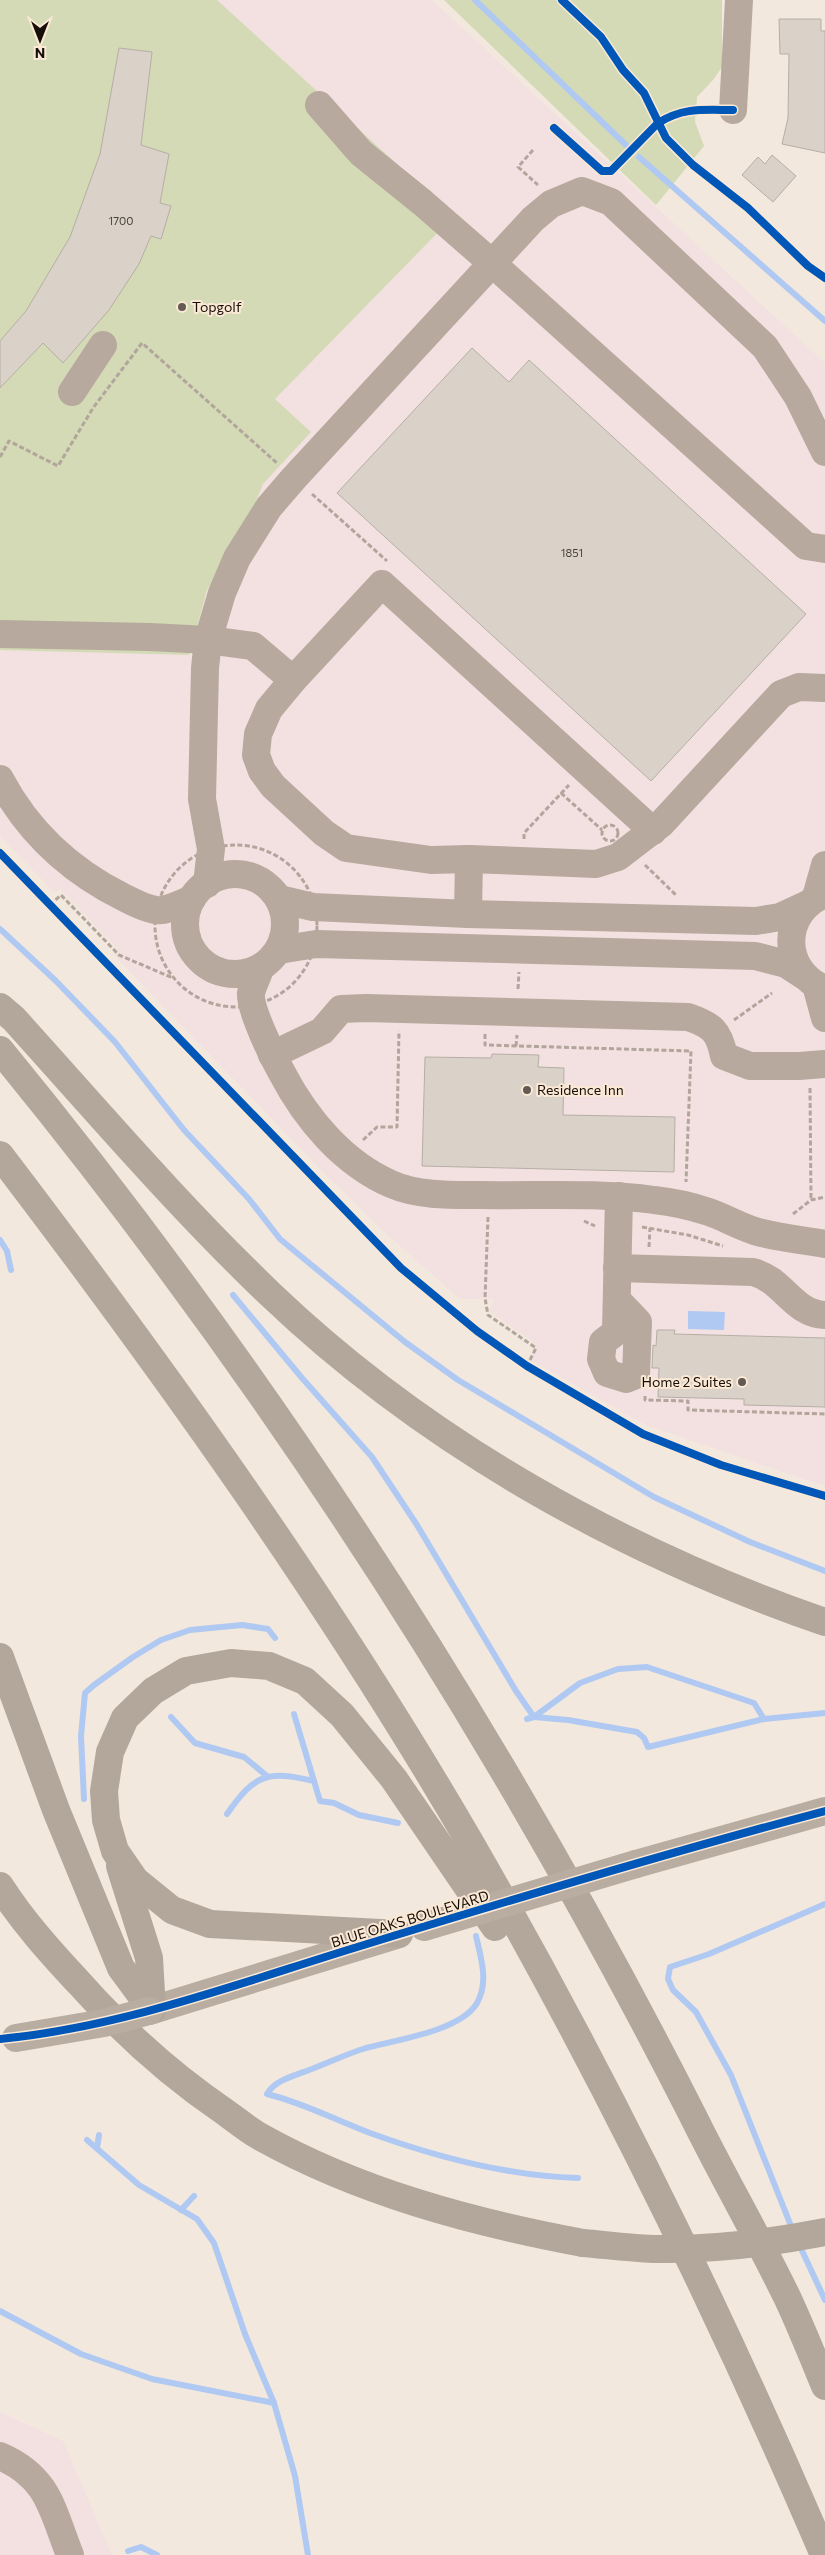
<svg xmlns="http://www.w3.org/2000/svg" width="825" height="2555" font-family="Commissioner,sans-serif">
  <rect width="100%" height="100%" fill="#f3e8dd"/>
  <g fill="#f3e1e1">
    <polygon points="0,0 432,0 825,363 825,1485 803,1479 646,1425 532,1361 533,1342 489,1311 494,1299 460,1299 390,1237 323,1172 114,955 119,950 60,889 55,893 0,836"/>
    <polygon points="0,2412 63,2441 112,2555 0,2555"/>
  </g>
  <g fill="#d3dab5">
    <polygon points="0,0 217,0 454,216 275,399 311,432 263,484 250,516 207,590 189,655 0,650"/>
    <polygon points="444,0 722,0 722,67 713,80 697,97 695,122 704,146 656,205"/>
  </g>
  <polygon fill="#b0c9f2" points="688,1311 725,1312 724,1330 688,1329"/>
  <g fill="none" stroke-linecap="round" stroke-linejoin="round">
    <g stroke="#b0c9f2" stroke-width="6">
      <polyline points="475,0 626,145"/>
      <polyline points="639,157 825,321"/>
      <polyline points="0,929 56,981 115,1042 184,1130 249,1199 280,1239 405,1342 458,1380 654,1497 750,1542 825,1571"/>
      <polyline points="0,1240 7,1251 11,1270"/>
      <polyline points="233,1295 302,1378 372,1457 417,1525 516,1691 534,1717 527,1719"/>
      <polyline points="294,1714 314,1781"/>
      <polyline points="171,1717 195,1743 244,1757 267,1776"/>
      <polyline points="534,1717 568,1720 637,1732 644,1738 648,1747 764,1719 825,1713"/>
      <polyline points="534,1717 580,1683 618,1669 647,1667 754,1703 764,1719"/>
      <polyline points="84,1799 81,1736 85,1693 94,1685 133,1657 161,1640 190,1630 242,1625 268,1629 275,1638"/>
      <path d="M227,1814c28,-40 40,-44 87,-33l6,20 14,2 25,12 39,8"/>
      <path d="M476,1936c5,22 13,46 1,67 -16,28 -82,37 -111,45 -20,6 -38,15 -57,22 -15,6 -34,10 -42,24 37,9 68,26 103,39 66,24 138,43 208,45"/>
      <polyline points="87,2140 139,2185 197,2219 214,2243 245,2334 274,2403 295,2476 308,2555"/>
      <polyline points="97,2148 99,2135"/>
      <polyline points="181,2210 194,2196"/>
      <polyline points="793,2231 731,2075 696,2012 673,1990 668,1979 670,1967 709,1954 825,1904"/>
      <polyline points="798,2242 825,2300"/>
      <polyline points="0,2311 81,2354 152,2379 274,2403"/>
      <polyline points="128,2551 141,2547 157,2555"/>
    </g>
  </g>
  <g fill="#dad2c9" stroke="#b6aea5">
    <polygon points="779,19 821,19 821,31 825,31 825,153 782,144 788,118 789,54 780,54"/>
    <polygon points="119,48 152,52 141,145 169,154 160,203 171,206 161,239 151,236 139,264 109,310 63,363 43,343 0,388 0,341 26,311 70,237 100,154"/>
    <polygon points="772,155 796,176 773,202 742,175 758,157 765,164"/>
    <polygon points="472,348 509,382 529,360 806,614 651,781 337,493"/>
    <polygon points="492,1054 539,1055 538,1067 564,1068 563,1115 675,1117 674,1172 422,1166 425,1057 491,1058"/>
    <polygon points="657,1330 675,1330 674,1334 825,1338 825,1407 744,1405 744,1399 658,1397 659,1368 652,1368 653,1345 656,1346"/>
  </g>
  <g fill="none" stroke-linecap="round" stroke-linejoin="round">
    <g stroke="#b1a59c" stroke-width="3" stroke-dasharray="5 2.5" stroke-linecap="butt">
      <polyline points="533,150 518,167 538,185"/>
      <polyline points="0,457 9,441 58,466 93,408 142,343 277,463"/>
      <polyline points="312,494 387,561"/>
      <polyline points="561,793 602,830"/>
      <circle cx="610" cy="833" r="8"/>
      <polyline points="524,839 524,833 569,785"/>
      <circle cx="236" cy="926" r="81"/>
      <polyline points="645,865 677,896"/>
      <polyline points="50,905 61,895 119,955 173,978"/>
      <polyline points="518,989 519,972"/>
      <polyline points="734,1020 772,993"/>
      <polyline points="485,1034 485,1045 691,1051 686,1182"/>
      <polyline points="516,1046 517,1035"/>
      <polyline points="810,1088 811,1200"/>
      <polyline points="363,1140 377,1127 397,1127 399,1031"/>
      <polyline points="793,1214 811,1200 825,1197"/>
      <polyline points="488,1217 485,1298 488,1315 536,1348 527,1366"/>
      <polyline points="584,1221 595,1226"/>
      <polyline points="642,1227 688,1235 723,1246"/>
      <polyline points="649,1247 650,1228"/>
      <polyline points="645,1396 645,1400 688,1401 688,1410 825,1414"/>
    </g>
    <g stroke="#b7a99d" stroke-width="28">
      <polyline points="319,105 361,153 423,203 493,264 806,546 825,549"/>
      <polyline points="733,110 739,0"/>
      <polyline points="72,392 103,345"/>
      <polyline points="0,634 150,637 208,640 253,646 293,680 269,709 258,734 256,755 262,771 273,786 324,833 346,848 431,860 469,859 596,864 618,857 661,824 781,694 799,687 825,688"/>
      <polyline points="293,680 382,584 653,831"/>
      <path d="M0,779c28,53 69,91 123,118 10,5 28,15 40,13 9,-2 20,-7 29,-11"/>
      <circle cx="235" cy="924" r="50"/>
      <polyline points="207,884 211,849 202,799 205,668 208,640 222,593 237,558 269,507 294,478 533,219 551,204 582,191 611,202 765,347 798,397 825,452"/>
      <path d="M825,894c-45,18 -45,77 0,95"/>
      <polyline points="816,897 825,865"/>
      <polyline points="279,899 313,907 468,914 756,921 780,917 806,905"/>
      <polyline points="468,914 469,859"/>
      <polyline points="279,950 316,944 755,956 786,964 806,977"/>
      <path d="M260,968c-2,8 -7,17 -9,25 -2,15 23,66 31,80 24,46 61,90 109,111 27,12 61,11 90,11 57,1 116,-3 173,5 19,2 37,6 55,12 17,6 32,15 49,20 22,6 45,8 67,12"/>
      <polyline points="816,985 825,1018"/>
      <path d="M272,1055l50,-24 19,-22 25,-1 322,9c24,8 31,14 36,39l26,10h49l26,-2"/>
      <path d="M617,1268l136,4c31,8 40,42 72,43"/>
      <polyline points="617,1300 638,1322 636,1375 626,1379 607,1373 601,1359 603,1342 616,1332 619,1196"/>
      <path d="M0,2456c49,21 52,54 70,99"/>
    </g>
    <g stroke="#b9aca0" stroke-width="28">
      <polyline points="636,1864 825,1811"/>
      <polyline points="149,2011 396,1935"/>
    </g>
    <g stroke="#b3a79c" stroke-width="28">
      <path d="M0,1007l14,12c84,93 165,188 256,275 156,149 352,258 555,328"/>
      <path d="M0,1050c269,328 501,688 693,1066 30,61 65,121 95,183 13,28 25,58 37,87"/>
      <path d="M0,1155c169,222 331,448 471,689 132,229 249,468 353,711"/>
      <polyline points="0,1657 56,1810 121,1968 152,2010"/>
      <polyline points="120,1866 149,1958 152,2010"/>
      <path d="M0,1886c23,36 52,68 81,99 43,48 91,91 144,127 11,8 22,17 34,24 100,56 212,86 324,107"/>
      <polyline points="399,1934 210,1924 172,1910 135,1880 115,1851 106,1820 104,1791 110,1752 125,1718 153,1691 186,1671 231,1663 269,1666 305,1681 342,1715 394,1779 495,1927"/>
    </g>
    <g stroke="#b9aca0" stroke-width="28">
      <polyline points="424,1927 636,1864"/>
      <polyline points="16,2038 104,2023 149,2011"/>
    </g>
    <path stroke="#b3a79c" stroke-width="28" d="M583,2243c23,2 47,5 70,6 57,1 116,-6 172,-17"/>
    <defs>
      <g id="cycleway">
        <polyline points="562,0 601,37 623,70 644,93 666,138 693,165 748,208 808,266 825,278"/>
        <path d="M554,128l48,43h9l47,-48c26,-16 45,-13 75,-13"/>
        <polyline points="0,853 401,1268 477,1331 527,1366 643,1434 721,1465 825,1496"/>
        <path d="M0,2039c122,-12 237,-55 354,-91 156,-48 313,-95 471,-137"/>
      </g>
    </defs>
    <use href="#cycleway" stroke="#fbe9d5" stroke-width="11"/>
    <use href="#cycleway" stroke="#0057b8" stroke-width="8"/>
  </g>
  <g fill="#635b53" stroke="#fbe9d5" stroke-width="2">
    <circle cx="182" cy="307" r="5"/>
    <circle cx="527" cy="1090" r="5"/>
    <circle cx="742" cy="1382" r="5"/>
  </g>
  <g text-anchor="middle" stroke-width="4" stroke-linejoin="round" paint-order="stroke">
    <g font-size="11" fill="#474139">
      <text x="121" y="225">1700</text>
      <text x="572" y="557">1851</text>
    </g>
    <g font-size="14" fill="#150f08" stroke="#fbe9d5" text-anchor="start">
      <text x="192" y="312">Topgolf</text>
      <text x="537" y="1095">Residence Inn</text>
      <text x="732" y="1387" text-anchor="end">Home 2 Suites</text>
    </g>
    <g font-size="14" fill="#150f08" stroke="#fbe9d5">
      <text transform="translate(410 1919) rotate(-17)" y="5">BLUE OAKS BOULEVARD</text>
    </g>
  </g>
  <g transform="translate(40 40) rotate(180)" stroke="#fbe9d5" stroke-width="4" paint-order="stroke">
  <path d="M0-4L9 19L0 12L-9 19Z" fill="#150f08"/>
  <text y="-8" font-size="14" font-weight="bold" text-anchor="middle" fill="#150f08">N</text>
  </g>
</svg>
